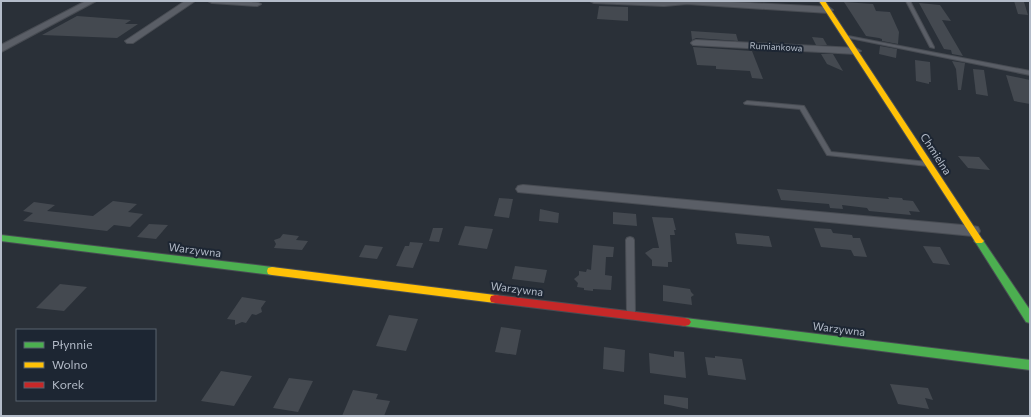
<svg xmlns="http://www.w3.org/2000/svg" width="1031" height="417" font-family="Commissioner,sans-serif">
  <rect width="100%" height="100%" fill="#2a3038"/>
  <g fill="#444950">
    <polygon points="1014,1 1024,2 1028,15 1018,14"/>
    <polygon points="844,2 873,4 876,11 890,12 899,32 898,44 882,41 882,39 879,38 866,36"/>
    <polygon points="919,3 940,5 951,21 942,20 963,56 952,54 951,50 944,49"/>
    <polygon points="599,6 628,7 628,21 597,19"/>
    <polygon points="77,16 131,20 125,24 138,24 117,38 42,35"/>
    <polygon points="691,31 736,34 738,41 696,38 692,40"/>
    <polygon points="812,37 823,38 827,45 816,45"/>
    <polygon points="880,46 897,49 896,58 879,54"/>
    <polygon points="693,47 752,51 763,79 752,78 750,71 716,69 716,66 697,65"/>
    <polygon points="821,54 833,54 843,71 827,64"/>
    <polygon points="915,60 930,62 931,82 929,82 929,84 916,81"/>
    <polygon points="952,61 965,63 961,90 958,90 956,69"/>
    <polygon points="973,69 984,70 988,96 976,94"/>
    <polygon points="1006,75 1030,80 1030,104 1014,101"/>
    <polygon points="958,156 979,157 990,170 968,168"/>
    <polygon points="777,189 889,199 888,197 902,198 903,200 913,201 920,212 909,211 911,215 869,211 867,208 842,205 843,209 830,208 829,204 781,200"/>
    <polygon points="499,198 513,199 509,218 494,216"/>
    <polygon points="113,201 137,204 128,212 143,214 130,227 114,225 107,231 23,221 33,213 23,211 34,202 55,205 47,211 93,216"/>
    <polygon points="540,209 559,213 558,223 539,221"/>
    <polygon points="613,212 636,214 637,226 613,224"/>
    <polygon points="652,217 673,218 676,230 674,230 675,235 670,235 672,262 668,262 668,267 652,266 652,260 645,253 653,248 659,248"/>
    <polygon points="149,224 168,225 156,239 137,237"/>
    <polygon points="465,226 493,229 487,249 458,245"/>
    <polygon points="433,228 443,228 439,242 429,241"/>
    <polygon points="814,228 831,229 833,233 852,235 853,238 860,238 867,257 854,256 851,250 821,247"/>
    <polygon points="735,233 769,236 772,247 737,244"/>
    <polygon points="283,234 299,236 296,240 308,241 302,250 274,248 276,244 274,240 280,238"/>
    <polygon points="410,242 423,243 413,268 396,266 405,246 409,246"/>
    <polygon points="365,245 383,247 377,259 359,257"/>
    <polygon points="593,245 614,247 613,257 606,257 605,275 612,276 611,290 593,289 593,291 584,290 584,288 577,287 578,283 574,279 579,275 579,271 586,272 587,269 591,270"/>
    <polygon points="923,246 940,247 950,265 933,263"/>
    <polygon points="515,266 547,270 544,283 512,279"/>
    <polygon points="60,284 87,287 64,311 36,308"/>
    <polygon points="663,285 690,289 691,292 694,295 691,297 692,305 663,301"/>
    <polygon points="242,297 266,301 261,308 262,312 256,315 252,314 246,323 242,322 235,325 235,320 227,319"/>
    <polygon points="389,315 418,319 406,351 376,346"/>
    <polygon points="501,327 521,330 516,355 495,352"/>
    <polygon points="604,347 625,350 624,372 603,369"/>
    <polygon points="674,351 684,352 686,378 650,373 649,353 674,357"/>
    <polygon points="715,356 742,359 746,380 708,375 705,357 715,358"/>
    <polygon points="221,371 252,376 234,406 201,401"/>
    <polygon points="289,378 313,381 298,412 273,408"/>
    <polygon points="890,384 928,388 933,400 925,398 929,409 898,404"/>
    <polygon points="353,390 378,394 376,399 390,401 384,416 342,416"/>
    <polygon points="664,395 688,398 688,409 664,404"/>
  </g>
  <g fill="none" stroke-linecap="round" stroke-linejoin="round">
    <defs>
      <g id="lane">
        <polygon points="906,1 910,1 934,47 934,48 930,47"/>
        <polygon points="843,35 1030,71 1030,75 845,37 843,37"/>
        <polygon points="747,101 804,106 831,152 928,162 931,164 928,166 827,155 800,109 745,104 744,103"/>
        <polygon points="630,237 633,238 634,240 635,315 634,317 631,318 628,317 627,315 626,240 627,238"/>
      </g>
      <g id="street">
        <polygon points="86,1 96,1 1,52 1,45"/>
        <polygon points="185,1 195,1 133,43 127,43 125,41"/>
        <path d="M208,1c11,0 46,-1 53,3l-4,2 -45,-3z"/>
        <polygon points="590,1 713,1 829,7 833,10 829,13 687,4 664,6 594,3"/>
        <polygon points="696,40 856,48 861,51 856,54 693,45 691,43 693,41"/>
        <polygon points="523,185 973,226 978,227 980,231 978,235 973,236 518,192 516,189 518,186"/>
      </g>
      <g id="fast">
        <polygon points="1,235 272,267 276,268 277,271 276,274 272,275 1,241"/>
        <polygon points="979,238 982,239 1030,310 1030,323 1026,322 976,243 974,241 976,239"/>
        <polygon points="685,318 1030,360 1030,370 685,326 681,325 679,322 681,319"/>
      </g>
      <g id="slow">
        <polygon points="819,1 825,1 982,239 984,241 982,243 976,243"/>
        <polygon points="272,267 495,295 499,296 500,299 499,302 495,303 272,275 268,274 267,271 268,268"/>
      </g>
      <polygon id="jam" points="495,295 685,318 689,319 691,322 689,325 685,326 495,303 491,302 490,299 491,296"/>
    </defs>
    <use href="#lane" stroke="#484c53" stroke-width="2"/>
    <use href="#street" stroke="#484c53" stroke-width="2"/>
    <use href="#fast" stroke="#484c53" stroke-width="2"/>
    <use href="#slow" stroke="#484c53" stroke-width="2"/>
    <use href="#jam" stroke="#484c53" stroke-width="2"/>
    <use href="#lane" fill="#5a5e66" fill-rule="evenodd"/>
    <use href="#street" fill="#5a5e66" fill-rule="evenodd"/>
    <use href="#fast" fill="#4caf50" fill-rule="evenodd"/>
    <use href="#slow" fill="#ffc107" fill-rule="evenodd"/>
    <use href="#jam" fill="#c62828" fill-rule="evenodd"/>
  </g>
  <g text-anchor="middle" stroke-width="4" stroke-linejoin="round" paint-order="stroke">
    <g font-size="9" fill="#b4bcc9" stroke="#1d2633">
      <text transform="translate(776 47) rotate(3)" y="3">Rumiankowa</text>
    </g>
    <g font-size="11" fill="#b4bcc9" stroke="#1d2633">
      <text transform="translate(936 154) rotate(57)" y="4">Chmielna</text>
      <text transform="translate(195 250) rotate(7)" y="4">Warzywna</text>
      <text transform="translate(517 289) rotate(7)" y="4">Warzywna</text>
      <text transform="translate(839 329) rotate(7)" y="4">Warzywna</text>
    </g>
  </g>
  <rect width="1031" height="417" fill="none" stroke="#b4bcc9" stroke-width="4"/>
  <rect x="16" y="329" width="140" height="72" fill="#1d2633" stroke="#59626f"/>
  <rect x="24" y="342" width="20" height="6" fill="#4caf50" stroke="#59626f"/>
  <text x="52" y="349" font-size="12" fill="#b4bcc9">Płynnie</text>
  <rect x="24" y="362" width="20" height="6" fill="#ffc107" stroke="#59626f"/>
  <text x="52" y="369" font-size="12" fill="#b4bcc9">Wolno</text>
  <rect x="24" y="382" width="20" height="6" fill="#c62828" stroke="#59626f"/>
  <text x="52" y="389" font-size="12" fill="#b4bcc9">Korek</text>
</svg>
